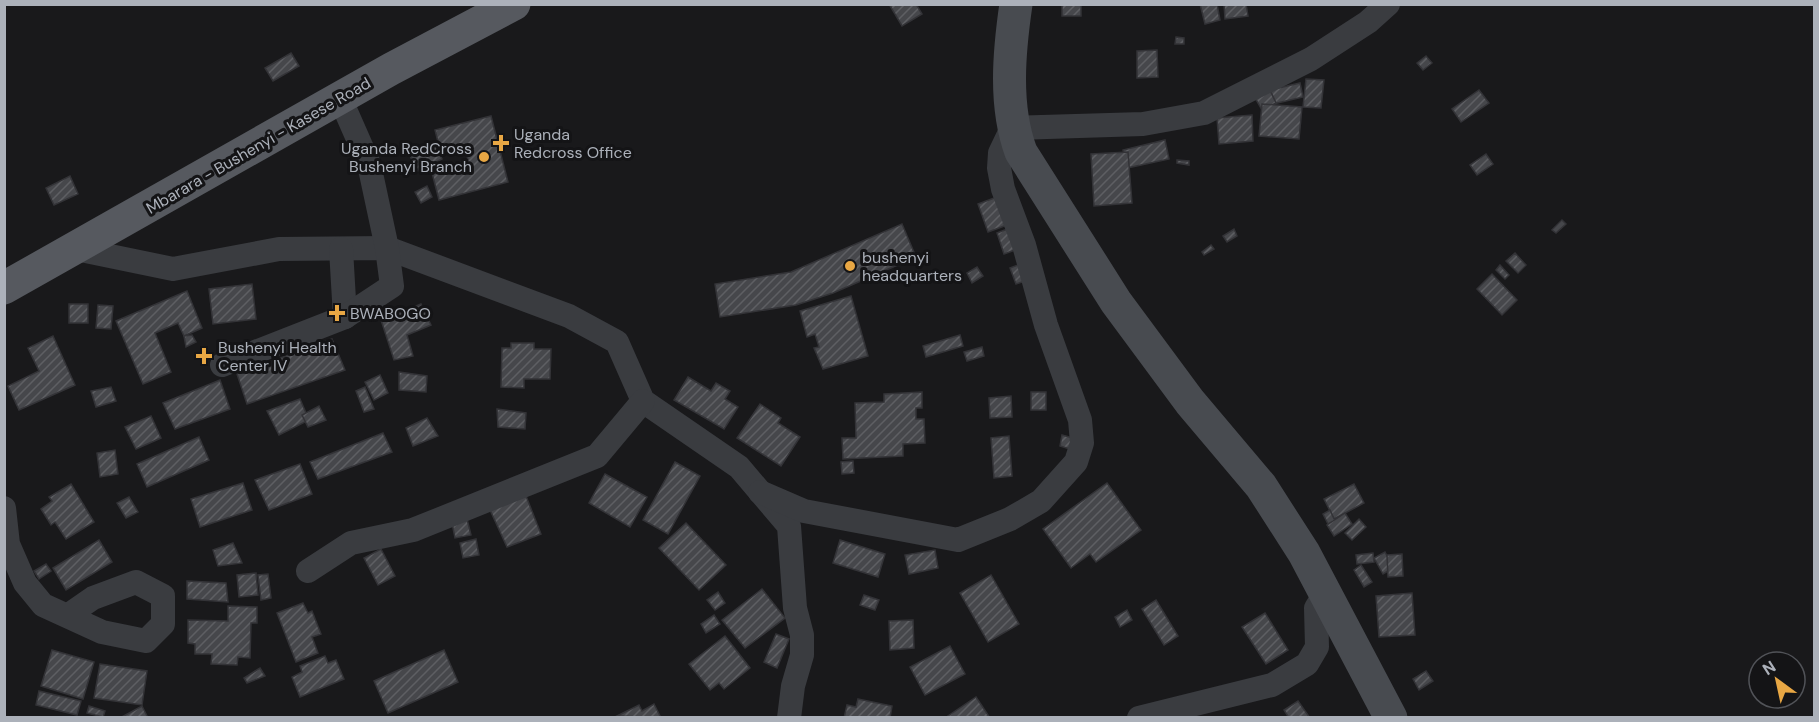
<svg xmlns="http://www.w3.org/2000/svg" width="1819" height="722" font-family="'DM Sans',sans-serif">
  <defs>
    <pattern id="building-hatch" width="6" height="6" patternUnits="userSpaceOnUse" patternTransform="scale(1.5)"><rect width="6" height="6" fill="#46474b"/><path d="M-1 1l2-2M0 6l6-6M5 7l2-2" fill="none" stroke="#5e5f63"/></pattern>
  </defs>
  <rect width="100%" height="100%" fill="#19191b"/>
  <g fill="url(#building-hatch)" stroke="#333337" stroke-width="1.5">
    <polygon points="889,4 916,4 922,14 902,26"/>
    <rect x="1062" y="4" width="19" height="12"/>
    <polygon points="1200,4 1217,4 1220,20 1205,24"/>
    <polygon points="1224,4 1246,4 1248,16 1225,19"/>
    <polygon points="1176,37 1184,38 1184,44 1175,44"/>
    <polygon points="1157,50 1158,77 1137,78 1137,51"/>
    <polygon points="291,53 299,66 273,81 265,68"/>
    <polygon points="1426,56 1432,63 1423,70 1417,63"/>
    <polygon points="1306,79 1324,80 1321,108 1303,107"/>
    <polygon points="1300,83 1303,97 1273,104 1270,90"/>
    <polygon points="1269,88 1276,103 1262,110 1254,96"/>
    <polygon points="1479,90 1489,103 1461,122 1452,109"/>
    <polygon points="1262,104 1302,107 1299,139 1259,136"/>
    <polygon points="1252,115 1253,141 1219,144 1217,118"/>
    <polygon points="491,116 508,182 439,200 431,169 468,160 465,147 441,154 435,130"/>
    <polygon points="1165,140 1169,159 1127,168 1123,150"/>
    <polygon points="434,143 442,159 418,171 409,154"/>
    <polygon points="1128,152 1132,203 1094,206 1091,154"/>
    <polygon points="1486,154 1493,164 1477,175 1470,165"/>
    <polygon points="1177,160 1189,161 1189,165 1177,163"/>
    <polygon points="70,176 78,194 54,205 46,188"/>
    <polygon points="427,186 432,197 421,203 415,192"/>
    <polygon points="997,197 1007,225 988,232 978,204"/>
    <polygon points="1562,220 1566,224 1556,233 1552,230"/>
    <polygon points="902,224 916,257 833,293 796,305 720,317 715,284 791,272"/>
    <polygon points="1010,228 1018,249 1004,254 997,233"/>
    <polygon points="1234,229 1237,236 1227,242 1223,236"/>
    <polygon points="1211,245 1214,249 1204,255 1202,252"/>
    <polygon points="1515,253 1526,265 1518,273 1506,261"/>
    <polygon points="1018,265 1025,281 1016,284 1010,268"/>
    <polygon points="1500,265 1509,275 1505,279 1496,270"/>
    <polygon points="977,267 983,276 972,283 967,273"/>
    <polygon points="1492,274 1517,300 1502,315 1477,289"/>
    <polygon points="252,284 256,319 213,324 209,289"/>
    <polygon points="187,291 202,328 184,336 178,323 155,333 171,372 143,384 116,321"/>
    <polygon points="851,296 868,356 823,369 814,348 819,347 815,334 807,337 800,311"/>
    <rect x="69" y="304" width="19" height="19"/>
    <polygon points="421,304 431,325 407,335 413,356 394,360 381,320"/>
    <polygon points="98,305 113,306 111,329 96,328"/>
    <polygon points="192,335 196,342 186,347 184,336"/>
    <polygon points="960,335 963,346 926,357 923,346"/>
    <polygon points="53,336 75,385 19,410 8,386 39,371 28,348"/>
    <polygon points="332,339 345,370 247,404 237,374"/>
    <polygon points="511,343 534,343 534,349 551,349 550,379 524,379 524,388 501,387 502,348 511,348"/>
    <polygon points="982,347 984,356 967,361 964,352"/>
    <polygon points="399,372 427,376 426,392 399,390"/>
    <polygon points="380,375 388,393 374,400 365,382"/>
    <polygon points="688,377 711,391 716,383 730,391 725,399 738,407 724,429 674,400"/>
    <polygon points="220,380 230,409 175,429 163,403"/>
    <polygon points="111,387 116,401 96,407 91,391"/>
    <polygon points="365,387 374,409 364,412 356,391"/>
    <polygon points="922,392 922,408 916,408 916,419 924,419 925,443 903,444 903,456 843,459 842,438 856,438 855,403 884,402 884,394"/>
    <rect x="1031" y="392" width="15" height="18"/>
    <polygon points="1011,396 1012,417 990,418 989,398"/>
    <polygon points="300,399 309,420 279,435 267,411"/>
    <polygon points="760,404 781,418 778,423 800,437 781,466 737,438"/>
    <polygon points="319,406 326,420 308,427 302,415"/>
    <polygon points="497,409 526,413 525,429 498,427"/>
    <polygon points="151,416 161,438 136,449 125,427"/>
    <polygon points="427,418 438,436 413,446 406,428"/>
    <polygon points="383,433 392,452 318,479 310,462"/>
    <polygon points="1062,435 1073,438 1070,449 1060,446"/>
    <polygon points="1009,436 1012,476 994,478 991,438"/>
    <polygon points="199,437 209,460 147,487 137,464"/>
    <polygon points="115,450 118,474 100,477 97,453"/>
    <polygon points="853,461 854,473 842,474 841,462"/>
    <polygon points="675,462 700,476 668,534 643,520"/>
    <polygon points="300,464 312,494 269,510 255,480"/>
    <polygon points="605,474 647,497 630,527 589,503"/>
    <polygon points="243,483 252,510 200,527 191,499"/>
    <polygon points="1107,483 1141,530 1096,562 1090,554 1071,568 1043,529"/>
    <polygon points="71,484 94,522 66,539 55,522 51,525 41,509 52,501 49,497"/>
    <polygon points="1354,484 1364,503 1334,519 1324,499"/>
    <polygon points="526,496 541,534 507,547 490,510"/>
    <polygon points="129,497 138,512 126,518 117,503"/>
    <polygon points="1330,510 1335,521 1328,524 1323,514"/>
    <polygon points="1345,513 1352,524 1334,536 1327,525"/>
    <polygon points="467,519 471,535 455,538 452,523"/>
    <polygon points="1359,519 1366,527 1352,540 1345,533"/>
    <polygon points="686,523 726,565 699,590 659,548"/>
    <polygon points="476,539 479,555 463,558 460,543"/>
    <polygon points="99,540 112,562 66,590 53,568"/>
    <polygon points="840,540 885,554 878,577 833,563"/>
    <polygon points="233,543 242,563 218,566 213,550"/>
    <polygon points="381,549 395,576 378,585 364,558"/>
    <polygon points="935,550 938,568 909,574 905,555"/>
    <polygon points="1385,552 1393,568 1383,574 1374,558"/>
    <polygon points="1373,553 1374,562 1357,564 1356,555"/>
    <polygon points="1402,554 1403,576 1388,577 1387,555"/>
    <polygon points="46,564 51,571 39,579 34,571"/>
    <polygon points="1361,565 1372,582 1364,587 1354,570"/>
    <polygon points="256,573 258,595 239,597 237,575"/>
    <polygon points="268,574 271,598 261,600 258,575"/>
    <polygon points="991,575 1019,624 988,642 960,593"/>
    <polygon points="187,581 226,583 228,602 187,599"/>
    <polygon points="762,589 785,618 745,648 722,620"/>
    <polygon points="718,592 725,603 715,610 707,600"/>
    <polygon points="1412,593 1415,635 1379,637 1376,596"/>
    <polygon points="864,595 879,600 875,610 860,605"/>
    <polygon points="1156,600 1178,636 1164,645 1142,609"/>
    <polygon points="303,603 308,613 312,611 321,634 312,637 318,653 296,662 277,613"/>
    <polygon points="228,606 257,607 257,623 251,623 250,658 238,657 237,665 211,664 212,654 195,654 195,644 188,643 188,620 228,621"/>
    <polygon points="1127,610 1132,620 1120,627 1115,617"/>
    <polygon points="1265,613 1288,650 1266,664 1242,627"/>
    <polygon points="714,615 720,624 706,633 701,624"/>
    <polygon points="913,620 914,648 890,650 889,621"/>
    <polygon points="776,634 789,639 777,668 764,662"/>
    <polygon points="725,636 750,668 724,689 719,683 710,690 689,664"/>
    <polygon points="950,646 965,674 925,695 910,667"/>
    <polygon points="52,650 94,662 83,699 41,686"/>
    <polygon points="444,650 458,682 388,713 374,681"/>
    <polygon points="325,656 328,663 336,660 344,679 300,697 292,677 302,672 300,666"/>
    <polygon points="100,664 147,671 142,705 94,698"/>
    <polygon points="260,668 265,676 247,683 244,678"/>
    <polygon points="1426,671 1433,681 1419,690 1413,679"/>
    <polygon points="39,691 81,701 77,715 36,705"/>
    <polygon points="976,697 990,718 945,718"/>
    <polygon points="858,699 892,706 890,718 844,718 847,705 856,707"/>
    <polygon points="1298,701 1310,718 1289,718 1284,710"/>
    <polygon points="654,704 661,718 617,716 639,705 642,711"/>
    <polygon points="89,706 105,711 103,717 87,713"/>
    <polygon points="142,706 148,718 120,718"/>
  </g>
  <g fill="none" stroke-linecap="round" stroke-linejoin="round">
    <g stroke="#3a3c40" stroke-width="24">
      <polyline points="76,249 173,269 279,249 387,248 569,316 617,342 643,401 739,467 789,526 795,608 802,635 802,655 793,686 789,718"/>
      <polyline points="341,249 345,317"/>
      <polyline points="222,365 345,317 392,286 387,248 369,164 340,98"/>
      <polyline points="760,492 804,511 958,540 1010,519 1041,501 1076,462 1082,443 1080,420 1046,325 1024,245 1003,189 999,168 1000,153 1012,128 1143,124 1204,113 1311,59 1368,22 1388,4"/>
      <polyline points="4,508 8,544 25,583 43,605 102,632 146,641 163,624 163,596 136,582 93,598 67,616"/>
      <polyline points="308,571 351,543 413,530 597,456 643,401"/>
      <polyline points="1139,718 1272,685 1307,664 1317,647 1316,608 1326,592"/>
    </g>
    <path stroke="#484b50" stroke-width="33" d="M1016,4c-7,48 -12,102 5,148l95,150 74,100 71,84 43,67 87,165"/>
    <polyline stroke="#56595f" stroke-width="33" points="4,288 391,69 514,4"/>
  </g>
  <g fill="#e8a744" stroke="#141416" stroke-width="2">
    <path d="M498 134h6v6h6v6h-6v6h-6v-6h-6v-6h6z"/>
    <circle cx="484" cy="157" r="6"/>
    <circle cx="850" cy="266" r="6"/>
    <path d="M334 304h6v6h6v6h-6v6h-6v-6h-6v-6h6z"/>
    <path d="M201 347h6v6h6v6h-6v6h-6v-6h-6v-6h6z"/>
  </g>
  <g text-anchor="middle" stroke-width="6" stroke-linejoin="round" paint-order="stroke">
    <g font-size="16" fill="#acb1ba" stroke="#141416" text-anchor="start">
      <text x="514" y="140">Uganda<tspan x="514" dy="18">Redcross Office</tspan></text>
      <text x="472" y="154" text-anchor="end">Uganda RedCross<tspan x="472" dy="18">Bushenyi Branch</tspan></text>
      <text x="862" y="263">bushenyi<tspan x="862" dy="18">headquarters</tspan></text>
      <text x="350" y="319">BWABOGO</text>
      <text x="218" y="353">Bushenyi Health<tspan x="218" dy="18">Center IV</tspan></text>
    </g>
    <g font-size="16" fill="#acb1ba" stroke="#141416">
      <text transform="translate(258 145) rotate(-30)" y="6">Mbarara - Bushenyi - Kasese Road</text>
    </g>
  </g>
  <rect width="1819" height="722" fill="none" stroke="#acb1ba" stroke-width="12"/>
  <g transform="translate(1777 680) rotate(327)"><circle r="28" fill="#141416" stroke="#515358" stroke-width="1.5"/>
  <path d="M0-4.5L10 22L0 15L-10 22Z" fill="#e8a744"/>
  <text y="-9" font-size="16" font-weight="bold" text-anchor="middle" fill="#acb1ba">N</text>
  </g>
</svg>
